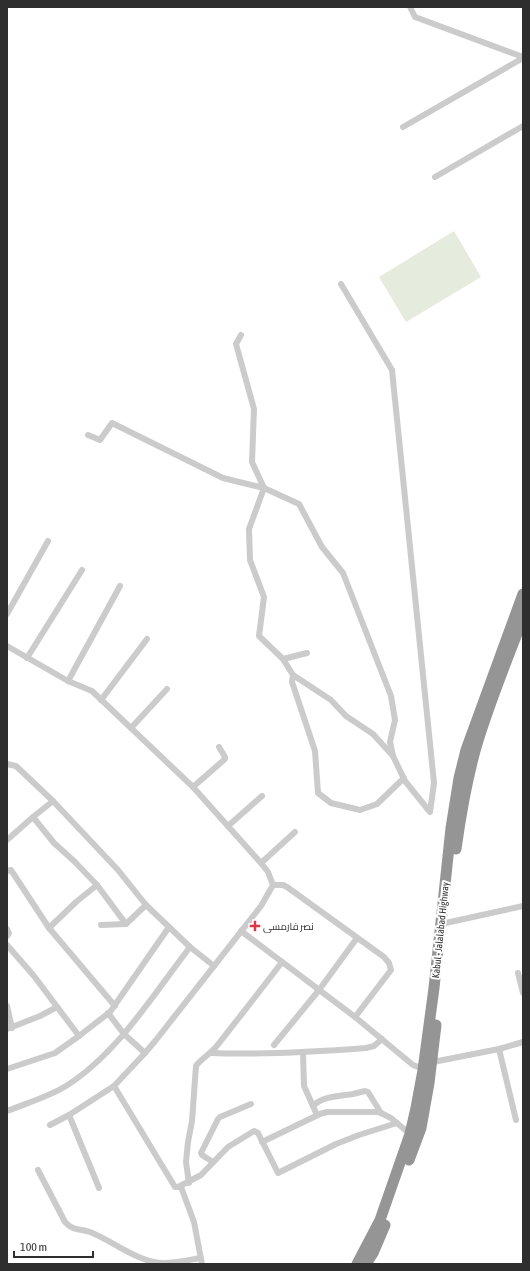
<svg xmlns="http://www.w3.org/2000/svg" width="530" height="1271" font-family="'Asap Condensed',Cairo,sans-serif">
  <rect width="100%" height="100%" fill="#fff"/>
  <polygon fill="#e5ebdd" points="454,231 481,277 406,322 379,277"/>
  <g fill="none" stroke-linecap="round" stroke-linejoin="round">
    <g stroke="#cbcbcb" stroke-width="6">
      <polyline points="410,7 415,17 523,57"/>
      <polyline points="403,127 523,58"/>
      <polyline points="435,177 523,126"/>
      <polyline points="241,335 236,344 254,409 252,462 264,488 299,504 322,547 343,573 391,696 395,720 390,742 393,756 405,781 430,812 434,783 392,370 341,284"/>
      <polyline points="88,435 100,440 112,423 223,478 264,488 249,529 250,560 264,597 259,636 283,659 307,653"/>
      <polyline points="7,614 48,541"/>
      <polyline points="7,646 68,681 92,691 193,787 261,863 268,872 273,885 261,906 156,1040 145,1053 114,1086 69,1115 50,1125"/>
      <polyline points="27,658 82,570"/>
      <polyline points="283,659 293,675 331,700 346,716 373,734 393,756"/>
      <polyline points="293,675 292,682 315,751 318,793 331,803 360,810 377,804 404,778"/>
      <polyline points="68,681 120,586"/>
      <polyline points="101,700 147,639"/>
      <polyline points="131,728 167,689"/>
      <polyline points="7,764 16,766 53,801 118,870 146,905 190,947 214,966"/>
      <polyline points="193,787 225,759 225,757 219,747"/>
      <polyline points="33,817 54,843 74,861 97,885 126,924"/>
      <polyline points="228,826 262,796"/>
      <polyline points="7,840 33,817 53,801"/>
      <polyline points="261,863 295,832"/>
      <polyline points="7,871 11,870 49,928 115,1006"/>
      <polyline points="273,885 283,885 287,887 384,957 389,963 391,970 355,1017"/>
      <polyline points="441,924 523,906"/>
      <polyline points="101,925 126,924 146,905"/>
      <polyline points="49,928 76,902 97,885"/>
      <polyline points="7,929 9,933 7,936"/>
      <polyline points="241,931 355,1017 413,1065 421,1068 423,1070"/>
      <polyline points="7,945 34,976 79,1036"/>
      <polyline points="518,973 523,993"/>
      <polyline points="7,1006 12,1028"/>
      <polyline points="108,1013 124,1034 145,1053"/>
      <polyline points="7,1029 40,1016 57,1007"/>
      <polyline points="274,1045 319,990 357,938"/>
      <polyline points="499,1049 516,1120"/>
      <path d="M211,1053c52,2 103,-1 155,-5l8,-2 8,-7"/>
      <polyline points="303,1053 304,1086 317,1115"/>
      <polyline points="433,1062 499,1049 523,1042"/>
      <polyline points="7,1069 55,1053 79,1036 110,1012 169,927"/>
      <polyline points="114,1086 175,1187 178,1187 201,1175 228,1147 254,1131 258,1133 278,1173 336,1144 359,1135 397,1123"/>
      <path d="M313,1106c10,-10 27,-10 40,-12 4,-1 8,-2 12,-3l3,1 13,21"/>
      <path d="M7,1111c20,-8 41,-14 59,-25 51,-32 88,-92 124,-139"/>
      <polyline points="69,1115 99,1188"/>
      <polyline points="262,1142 320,1114 327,1112 379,1112 391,1118 410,1134"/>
      <polyline points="213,1162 202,1155 201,1153 218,1119 220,1117 251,1104"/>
      <path d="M38,1170l27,52c9,10 14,6 25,10 23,9 49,31 74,31 12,0 25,-3 36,-5"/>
      <path d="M189,1183l-3,-21 2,-20 4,-21 4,-55c3,-5 15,-13 20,-19 22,-28 44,-56 66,-85"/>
      <polyline points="181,1187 194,1222 202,1264"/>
    </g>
    <g stroke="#959595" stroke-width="11">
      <path d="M456,849c5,-36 11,-71 21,-105 13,-43 30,-84 46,-126"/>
      <polyline points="409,1160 421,1128 429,1083 436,1025"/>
      <polyline points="357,1264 380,1220 410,1134 416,1108 423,1070 434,988 451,828 459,778 466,750 523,594"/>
      <polyline points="366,1264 373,1253 385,1225"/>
    </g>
  </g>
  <path fill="#dc3946" stroke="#fff" stroke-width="1.5" d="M253 920h4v4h4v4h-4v4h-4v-4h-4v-4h4z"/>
  <g text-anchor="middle" stroke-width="4" stroke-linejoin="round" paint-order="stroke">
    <g font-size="10" fill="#2e2e2e" stroke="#fff" text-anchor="start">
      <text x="263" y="930">نصر فارمسی</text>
    </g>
    <g font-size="10" fill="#2e2e2e" stroke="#fff">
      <text transform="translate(440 930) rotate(-84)" y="4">Kabul - Jalalabad Highway</text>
    </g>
  </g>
  <rect width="530" height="1271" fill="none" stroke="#2e2e2e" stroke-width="16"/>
  <path d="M14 1251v6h79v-6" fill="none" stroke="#2e2e2e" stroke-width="2"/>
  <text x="20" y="1251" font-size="12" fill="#2e2e2e" stroke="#ffffff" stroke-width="3" paint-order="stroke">100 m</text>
</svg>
